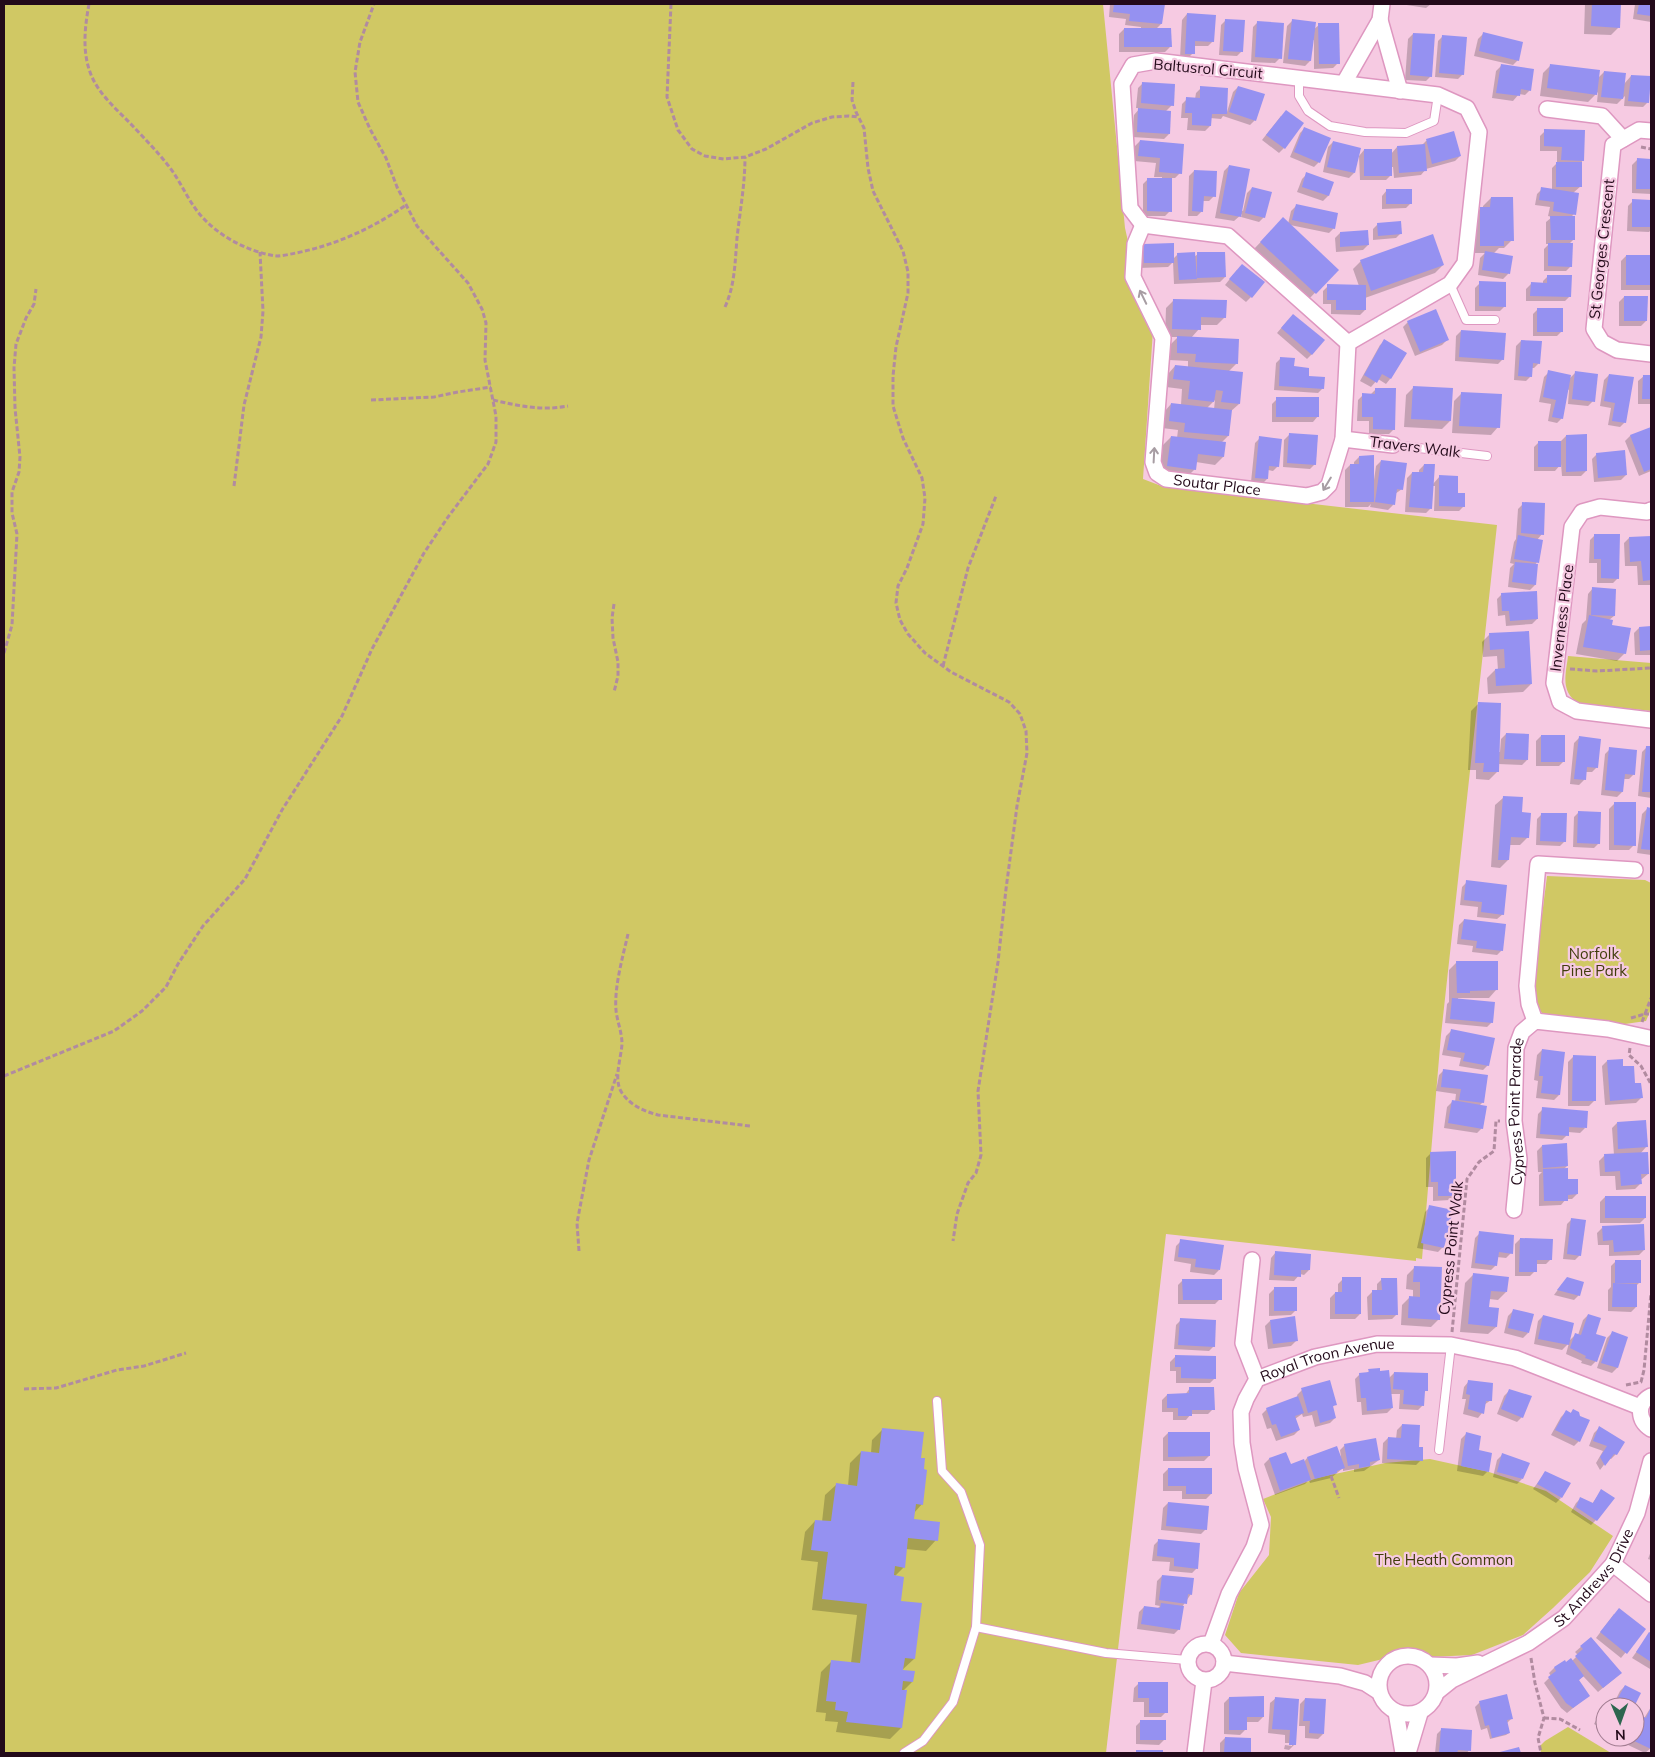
<svg xmlns="http://www.w3.org/2000/svg" width="1655" height="1757" font-family="Mulish,sans-serif">
  <rect width="100%" height="100%" fill="#f6cae2"/>
  <g fill="#d0c864">
    <polygon points="4,4 1103,4 1125,228 1144,313 1153,330 1143,479 1164,487 1497,525 1441,1035 1422,1259 1416,1258 1416,1261 1166,1234 1106,1753 4,1753"/>
    <path d="M1568,656l83,7v48l-73,-8c-18,-12 -12,-30 -10,-47z"/>
    <polygon points="1547,876 1645,880 1651,883 1651,1009 1646,1021 1618,1025 1546,1018 1538,1008 1532,994"/>
    <polygon points="1430,1459 1489,1472 1546,1491 1613,1536 1590,1572 1553,1608 1523,1635 1472,1655 1430,1657 1408,1649 1383,1659 1358,1665 1241,1653 1225,1635 1239,1593 1269,1555 1271,1517 1263,1499 1317,1478 1385,1463"/>
    <polygon points="1568,1727 1611,1753 1541,1753 1540,1746 1545,1741"/>
  </g>
  <g fill="#0003" fill-rule="evenodd">
    <polygon points="1110,4 1164,4 1161,24 1156,29 1170,47 1165,52 1119,52 1119,34 1124,29 1141,29 1141,27 1125,25 1126,19 1109,17"/>
    <polygon points="1400,4 1431,4 1426,8"/>
    <polygon points="1585,4 1620,4 1619,27 1611,35 1584,34"/>
    <polygon points="1635,4 1651,4 1651,22 1633,19"/>
    <polygon points="1187,14 1213,41 1208,46 1194,46 1193,53 1188,58 1180,58 1182,20"/>
    <polygon points="1226,20 1242,51 1237,56 1219,55 1221,25"/>
    <polygon points="1292,21 1313,30 1319,25 1338,63 1333,68 1314,69 1314,40 1312,40 1310,61 1305,66 1283,63 1287,26"/>
    <polygon points="1258,22 1280,58 1275,63 1251,62 1253,27"/>
    <polygon points="1413,34 1431,76 1426,81 1405,80 1408,39"/>
    <polygon points="1483,34 1518,60 1513,65 1474,56 1478,39"/>
    <polygon points="1443,36 1463,74 1458,79 1435,77 1438,41"/>
    <polygon points="1551,65 1598,78 1604,72 1624,84 1631,76 1648,102 1643,107 1624,106 1625,96 1617,104 1597,102 1598,92 1588,102 1540,96 1543,73"/>
    <polygon points="1501,66 1530,90 1525,95 1519,94 1513,101 1492,98 1496,71"/>
    <polygon points="1143,83 1172,105 1166,111 1169,134 1164,139 1132,137 1134,115 1140,108 1136,108 1138,88"/>
    <polygon points="1238,87 1255,120 1250,125 1223,116 1221,119 1210,118 1210,126 1205,131 1187,130 1188,118 1181,118 1182,104 1187,99 1195,99 1196,93 1201,88 1227,112 1233,92"/>
    <polygon points="1281,116 1284,148 1279,153 1262,140"/>
    <polygon points="1305,128 1319,162 1314,167 1290,157 1300,133"/>
    <polygon points="1545,131 1583,160 1581,163 1581,186 1573,193 1574,214 1571,217 1574,239 1569,244 1571,266 1566,271 1544,271 1544,249 1549,244 1546,244 1546,222 1552,217 1548,216 1550,207 1535,205 1537,194 1542,189 1552,190 1552,168 1557,163 1557,151 1540,151 1540,136"/>
    <polygon points="1453,133 1460,156 1455,161 1426,169 1421,175 1394,178 1393,167 1391,167 1391,175 1386,180 1360,180 1359,156 1364,150 1391,154 1397,147 1421,146 1426,141"/>
    <polygon points="1140,141 1180,173 1175,178 1171,178 1170,211 1165,216 1143,216 1143,184 1148,179 1162,179 1162,177 1154,177 1156,163 1134,161 1135,146"/>
    <polygon points="1333,142 1359,149 1354,173 1349,178 1323,172 1328,147"/>
    <polygon points="1637,160 1651,160 1651,194 1632,193 1632,165"/>
    <polygon points="1229,166 1241,210 1243,211 1247,193 1252,188 1264,217 1259,222 1241,217 1242,214 1234,221 1215,218 1224,171"/>
    <polygon points="1194,171 1214,196 1209,201 1202,201 1202,211 1197,216 1188,216 1189,176"/>
    <polygon points="1307,174 1333,183 1328,196 1323,201 1297,192 1302,179"/>
    <polygon points="1387,190 1411,203 1406,208 1382,209 1382,196"/>
    <polygon points="1491,198 1512,240 1504,248 1499,248 1493,254 1511,257 1508,274 1503,279 1478,275 1480,258 1485,253 1473,253 1473,216 1481,208 1483,208 1483,206"/>
    <polygon points="1633,201 1651,201 1651,230 1649,232 1627,231 1628,206"/>
    <polygon points="1296,206 1334,228 1329,233 1290,225 1337,270 1307,301 1253,250 1283,219 1288,224 1291,211"/>
    <polygon points="1378,224 1401,233 1396,238 1373,240 1373,229"/>
    <polygon points="1340,233 1368,245 1363,250 1336,252 1335,238"/>
    <polygon points="1144,245 1173,259 1178,254 1194,257 1198,254 1225,277 1220,282 1174,284 1173,262 1168,267 1139,268 1139,251"/>
    <polygon points="1626,256 1651,263 1651,290 1621,290 1621,261"/>
    <polygon points="1361,261 1443,265 1435,273 1365,298 1365,310 1360,315 1331,314 1331,304 1323,304 1323,291 1328,286 1359,286 1353,269"/>
    <polygon points="1237,270 1251,297 1246,302 1225,285"/>
    <polygon points="1548,276 1570,296 1565,301 1526,301 1526,289 1531,284 1543,284 1543,281"/>
    <polygon points="1480,283 1505,306 1500,311 1475,311 1475,288"/>
    <polygon points="1624,297 1646,321 1641,326 1619,326 1619,302"/>
    <path d="M1173,301l52,16 -8,8h-18v4l-8,9 46,25 -9,9 11,32 -9,8 -2,24 -7,7 2,14 -8,8 -19,-3 -1,7 -8,8 -27,-3 3,-29 8,-8 6,1 1,-8 -16,-2 2,-16 7,-8 10,1 1,-16 -16,-2 2,-13 7,-8 13,1v-6l-19,-1 1,-15 8,-8h-13l1,-29zM1215,400l-1,9 -7,-1z"/>
    <polygon points="1538,309 1562,331 1557,336 1533,336 1533,314"/>
    <polygon points="1288,320 1312,354 1307,359 1277,333"/>
    <polygon points="1408,322 1447,340 1442,345 1415,356 1403,327"/>
    <polygon points="1461,331 1503,359 1498,364 1455,361 1456,336"/>
    <polygon points="1385,341 1390,379 1386,384 1378,379 1371,387 1360,381 1380,345"/>
    <polygon points="1521,341 1539,363 1534,368 1531,368 1531,376 1526,381 1514,380 1516,346"/>
    <polygon points="1281,358 1293,368 1323,388 1318,393 1274,390 1276,363"/>
    <polygon points="1549,372 1569,379 1576,372 1593,401 1588,406 1568,404 1569,390 1567,389 1562,418 1557,423 1548,421 1551,404 1539,402 1544,377"/>
    <polygon points="1609,375 1625,422 1620,427 1608,425 1611,408 1600,406 1604,380"/>
    <polygon points="1644,376 1651,376 1651,404 1638,404 1638,381"/>
    <polygon points="1414,387 1450,421 1442,429 1404,427 1406,395"/>
    <polygon points="1376,389 1394,429 1389,434 1369,434 1369,421 1357,421 1358,400 1363,395 1370,395"/>
    <polygon points="1462,393 1498,427 1491,435 1452,433 1454,401"/>
    <polygon points="1277,399 1318,416 1313,422 1272,422 1272,404"/>
    <polygon points="1651,428 1651,471 1639,476 1625,441 1630,436"/>
    <polygon points="1289,435 1315,464 1310,469 1283,467 1284,440"/>
    <polygon points="1566,436 1586,471 1581,476 1562,476 1561,464 1555,471 1534,471 1534,447 1539,442 1560,442"/>
    <polygon points="1260,438 1278,466 1273,471 1268,470 1267,479 1262,484 1251,482 1255,443"/>
    <polygon points="1597,454 1626,475 1621,480 1594,482 1592,459"/>
    <polygon points="1359,457 1373,480 1374,480 1376,466 1381,461 1402,489 1395,494 1393,505 1388,510 1370,507 1371,504 1368,507 1345,507 1345,470 1350,465 1354,465 1354,462"/>
    <polygon points="1424,465 1433,484 1440,476 1457,494 1464,506 1459,511 1434,511 1435,486 1433,486 1431,508 1426,513 1405,512 1407,478 1412,473 1419,473 1419,470"/>
    <polygon points="1523,504 1542,534 1537,540 1537,562 1535,565 1535,585 1530,590 1508,587 1510,568 1514,564 1510,563 1514,542 1516,539 1518,509"/>
    <polygon points="1595,535 1618,578 1613,583 1597,583 1597,563 1589,563 1590,540"/>
    <polygon points="1651,537 1651,585 1638,585 1637,566 1625,566 1624,543 1629,538"/>
    <polygon points="1593,588 1615,590 1614,616 1609,620 1625,653 1617,661 1576,654 1582,624 1586,620 1588,594"/>
    <polygon points="1502,594 1537,619 1532,624 1506,626 1505,615 1498,616 1497,599"/>
    <polygon points="1651,627 1651,655 1635,655 1634,633 1639,628"/>
    <polygon points="1528,633 1531,684 1523,692 1488,694 1487,678 1495,670 1498,670 1497,656 1483,657 1482,642 1490,634"/>
    <polygon points="1479,703 1498,752 1500,752 1501,739 1506,734 1527,760 1522,765 1498,764 1497,772 1489,780 1476,779 1476,770 1468,770 1471,711"/>
    <polygon points="1541,736 1564,761 1559,766 1536,766 1536,741"/>
    <polygon points="1579,738 1597,767 1592,772 1585,772 1584,780 1579,785 1570,784 1574,743"/>
    <polygon points="1647,747 1651,747 1651,798 1638,796 1642,752"/>
    <polygon points="1610,749 1634,774 1629,779 1623,779 1622,792 1617,797 1601,795 1605,754"/>
    <polygon points="1503,798 1520,814 1528,837 1520,845 1509,845 1508,860 1500,868 1491,867 1495,805"/>
    <polygon points="1614,804 1634,845 1629,850 1609,850 1609,809"/>
    <polygon points="1647,809 1651,809 1651,855 1637,853 1642,814"/>
    <polygon points="1579,812 1599,843 1594,848 1573,847 1574,817"/>
    <polygon points="1542,814 1565,841 1560,846 1536,845 1537,819"/>
    <polygon points="1467,882 1503,914 1497,919 1477,917 1478,907 1460,905 1462,887"/>
    <polygon points="1464,920 1502,950 1497,955 1472,952 1473,946 1457,944 1459,925"/>
    <polygon points="1457,962 1496,990 1489,998 1458,998 1458,1000 1492,1022 1487,1027 1445,1023 1447,1004 1449,1002 1449,970"/>
    <polygon points="1451,1031 1488,1065 1483,1070 1459,1066 1461,1058 1442,1055 1446,1036"/>
    <polygon points="1542,1050 1564,1053 1559,1095 1554,1100 1536,1098 1538,1081 1534,1080 1537,1055"/>
    <polygon points="1573,1057 1594,1101 1589,1106 1568,1106 1568,1062"/>
    <polygon points="1607,1061 1622,1068 1641,1098 1636,1103 1605,1105 1602,1066"/>
    <polygon points="1444,1070 1483,1102 1479,1106 1482,1128 1477,1133 1444,1128 1447,1107 1452,1102 1455,1102 1456,1094 1436,1091 1439,1075"/>
    <polygon points="1543,1109 1585,1128 1580,1133 1568,1132 1567,1135 1562,1140 1536,1138 1538,1114"/>
    <polygon points="1617,1123 1646,1147 1640,1154 1648,1174 1642,1179 1640,1179 1640,1184 1635,1189 1616,1190 1615,1176 1600,1176 1599,1161 1604,1156 1614,1155 1612,1128"/>
    <polygon points="1542,1146 1567,1166 1563,1170 1566,1180 1577,1194 1572,1199 1566,1199 1561,1205 1539,1206 1539,1175 1542,1172 1538,1172 1537,1151"/>
    <polygon points="1431,1153 1455,1195 1450,1200 1433,1201 1433,1187 1426,1187 1426,1158"/>
    <polygon points="1605,1197 1645,1218 1640,1223 1600,1223 1600,1202"/>
    <polygon points="1430,1207 1443,1247 1438,1252 1417,1248 1425,1212"/>
    <polygon points="1572,1219 1580,1255 1575,1260 1563,1259 1567,1224"/>
    <polygon points="1602,1228 1644,1250 1639,1255 1609,1256 1609,1245 1598,1245 1597,1233"/>
    <polygon points="1480,1233 1511,1253 1506,1258 1497,1257 1496,1265 1491,1270 1471,1268 1475,1238"/>
    <polygon points="1520,1239 1551,1259 1546,1264 1535,1264 1535,1271 1530,1276 1515,1276 1515,1244"/>
    <polygon points="1181,1241 1219,1270 1214,1275 1190,1272 1191,1264 1174,1261 1176,1246"/>
    <polygon points="1276,1252 1309,1270 1304,1275 1300,1274 1294,1281 1269,1280 1271,1258"/>
    <polygon points="1616,1261 1640,1282 1636,1286 1636,1307 1631,1312 1608,1311 1608,1290 1611,1287 1611,1266"/>
    <polygon points="1415,1267 1439,1319 1431,1327 1401,1325 1402,1305 1410,1297 1413,1298 1413,1290 1406,1289 1407,1275"/>
    <polygon points="1473,1275 1506,1292 1498,1300 1489,1299 1488,1308 1496,1327 1488,1334 1460,1332 1465,1283"/>
    <polygon points="1343,1279 1360,1314 1355,1319 1330,1319 1330,1298 1335,1293 1338,1293 1338,1284"/>
    <polygon points="1382,1279 1397,1314 1392,1319 1368,1320 1367,1297 1372,1292 1377,1291 1377,1284"/>
    <polygon points="1183,1280 1220,1299 1215,1304 1178,1304 1178,1285"/>
    <polygon points="1562,1284 1579,1295 1574,1300 1554,1295"/>
    <polygon points="1274,1289 1296,1310 1291,1315 1269,1316 1269,1294"/>
    <polygon points="1513,1311 1528,1333 1523,1338 1504,1333 1508,1316"/>
    <polygon points="1588,1315 1595,1335 1596,1361 1591,1366 1581,1363 1582,1361 1566,1354 1569,1343 1562,1350 1534,1344 1538,1321 1543,1316 1568,1342 1575,1335 1578,1335 1583,1320"/>
    <polygon points="1181,1320 1214,1346 1209,1351 1174,1349 1176,1325"/>
    <polygon points="1270,1321 1296,1341 1291,1346 1268,1349 1265,1326"/>
    <polygon points="1612,1333 1617,1368 1612,1373 1597,1368 1607,1338"/>
    <polygon points="1175,1357 1215,1378 1210,1383 1176,1383 1176,1371 1170,1371 1170,1362"/>
    <polygon points="1369,1371 1388,1379 1394,1373 1426,1390 1423,1394 1423,1405 1418,1410 1399,1409 1400,1394 1390,1394 1392,1408 1387,1413 1362,1415 1361,1402 1357,1402 1355,1379 1360,1374 1366,1374"/>
    <polygon points="1469,1381 1491,1400 1484,1405 1482,1413 1478,1418 1463,1414 1466,1399 1462,1399 1464,1387"/>
    <polygon points="1190,1388 1213,1409 1208,1414 1191,1414 1186,1420 1173,1420 1173,1412 1162,1412 1162,1400 1167,1395 1185,1395"/>
    <polygon points="1302,1390 1335,1404 1332,1408 1335,1418 1330,1423 1315,1427 1312,1415 1303,1417 1302,1414 1295,1419 1299,1430 1294,1435 1276,1441 1271,1428 1267,1429 1262,1414 1267,1409 1298,1398 1297,1395"/>
    <polygon points="1509,1391 1522,1417 1517,1422 1497,1414 1504,1396"/>
    <polygon points="1573,1410 1579,1441 1574,1446 1551,1435 1561,1417 1566,1412 1570,1414"/>
    <polygon points="1402,1425 1418,1448 1421,1460 1416,1465 1382,1463 1383,1443 1388,1438 1396,1439 1397,1430"/>
    <polygon points="1599,1428 1616,1454 1611,1459 1609,1458 1600,1470 1596,1463 1603,1451 1589,1446 1594,1433"/>
    <polygon points="883,1429 920,1459 922,1504 914,1513 913,1520 936,1540 926,1551 906,1549 904,1567 894,1577 914,1659 901,1671 912,1682 903,1691 901,1728 890,1739 836,1732 838,1722 825,1721 826,1713 816,1712 821,1672 832,1661 851,1663 857,1615 812,1610 818,1562 801,1560 805,1532 815,1521 822,1522 825,1495 836,1485 848,1486 850,1463 861,1452 871,1453 872,1440"/>
    <polygon points="1168,1433 1209,1456 1204,1461 1163,1461 1163,1438"/>
    <polygon points="1466,1434 1478,1451 1488,1471 1483,1476 1457,1471 1461,1439"/>
    <polygon points="1345,1445 1379,1460 1364,1471 1354,1472 1354,1469 1343,1471 1343,1468 1331,1478 1310,1483 1309,1480 1305,1484 1275,1495 1264,1464 1269,1459 1285,1453 1290,1466 1304,1462 1307,1458 1336,1448 1341,1457 1340,1450"/>
    <polygon points="1502,1455 1522,1479 1517,1484 1493,1477 1497,1460"/>
    <polygon points="1168,1469 1211,1494 1206,1499 1182,1499 1182,1491 1163,1491 1163,1474"/>
    <polygon points="1545,1473 1561,1498 1556,1503 1533,1489"/>
    <polygon points="1601,1491 1596,1520 1591,1525 1571,1512 1576,1503 1581,1498 1592,1504"/>
    <polygon points="1168,1503 1206,1529 1201,1534 1161,1530 1163,1508"/>
    <polygon points="1159,1540 1197,1568 1192,1573 1169,1571 1170,1562 1152,1561 1154,1545"/>
    <polygon points="1651,1551 1651,1560 1648,1559"/>
    <polygon points="1162,1576 1191,1594 1182,1607 1179,1629 1174,1634 1137,1629 1139,1612 1144,1607 1157,1609 1160,1606 1155,1605 1157,1581"/>
    <polygon points="1614,1614 1645,1629 1621,1658 1596,1638"/>
    <polygon points="1649,1634 1651,1635 1651,1667 1650,1669 1632,1658"/>
    <polygon points="1591,1638 1615,1678 1598,1692 1583,1676 1578,1681 1588,1696 1567,1713 1561,1708 1544,1683 1551,1676 1549,1673 1554,1668 1564,1662 1566,1664 1572,1661 1578,1655 1575,1652"/>
    <polygon points="1139,1683 1166,1712 1161,1717 1144,1717 1144,1702 1133,1702 1134,1688"/>
    <polygon points="1625,1686 1632,1707 1612,1707 1620,1691"/>
    <polygon points="1229,1698 1263,1717 1258,1722 1245,1722 1245,1730 1240,1735 1224,1734 1224,1703"/>
    <polygon points="1276,1698 1298,1700 1294,1745 1289,1750 1284,1749 1285,1745 1292,1746 1292,1743 1285,1743 1285,1735 1268,1733 1270,1703"/>
    <polygon points="1305,1699 1323,1734 1318,1739 1305,1738 1305,1726 1299,1726 1300,1704"/>
    <polygon points="1480,1702 1511,1719 1506,1724 1509,1733 1506,1735 1490,1739 1487,1728 1481,1730 1475,1707"/>
    <polygon points="1651,1707 1651,1748 1645,1753 1628,1745 1633,1737 1635,1737 1635,1733"/>
    <polygon points="1605,1708 1605,1734 1599,1731 1601,1728 1594,1724 1600,1713"/>
    <polygon points="1635,1712 1638,1714 1635,1721"/>
    <polygon points="1141,1721 1164,1740 1159,1745 1136,1744 1136,1726"/>
    <polygon points="1442,1729 1469,1750 1467,1753 1435,1753 1437,1734"/>
    <polygon points="1225,1738 1250,1739 1250,1753 1220,1753 1220,1743"/>
  </g>
  <g fill="#9591f1">
    <polygon points="1114,4 1165,4 1162,24 1129,21 1130,14 1113,12"/>
    <polygon points="1592,4 1621,4 1620,28 1591,26"/>
    <polygon points="1639,4 1651,4 1651,16 1637,14"/>
    <polygon points="1187,13 1216,15 1214,42 1195,41 1195,54 1185,54"/>
    <polygon points="1225,19 1245,20 1243,52 1223,51"/>
    <polygon points="1292,19 1316,22 1311,61 1288,59"/>
    <polygon points="1257,21 1284,23 1282,59 1255,57"/>
    <polygon points="1318,23 1339,23 1340,64 1319,64"/>
    <polygon points="1124,28 1171,28 1172,47 1124,47"/>
    <polygon points="1483,32 1523,42 1519,61 1479,51"/>
    <polygon points="1413,33 1435,34 1432,77 1410,75"/>
    <polygon points="1442,35 1467,37 1464,75 1439,73"/>
    <polygon points="1501,64 1534,69 1531,91 1521,89 1520,96 1496,93"/>
    <polygon points="1550,64 1600,70 1597,95 1547,88"/>
    <polygon points="1604,71 1626,73 1623,99 1601,97"/>
    <polygon points="1631,75 1651,76 1649,103 1628,101"/>
    <polygon points="1142,82 1175,84 1174,106 1141,103"/>
    <polygon points="1200,86 1228,88 1227,114 1212,114 1211,126 1192,125 1192,113 1185,113 1186,97 1200,98"/>
    <polygon points="1238,86 1265,94 1256,121 1229,112"/>
    <polygon points="1138,108 1171,111 1170,134 1137,132"/>
    <polygon points="1286,110 1304,123 1285,149 1266,135"/>
    <polygon points="1304,127 1331,138 1320,163 1294,152"/>
    <polygon points="1544,129 1585,130 1584,161 1561,160 1562,147 1544,146"/>
    <polygon points="1454,131 1461,156 1432,164 1426,139"/>
    <polygon points="1140,140 1184,144 1182,174 1159,172 1160,158 1138,156"/>
    <polygon points="1333,141 1361,148 1355,173 1327,167"/>
    <polygon points="1425,144 1427,171 1399,173 1397,146"/>
    <rect x="1364" y="149" width="28" height="27"/>
    <polygon points="1637,158 1651,159 1651,189 1636,189"/>
    <rect x="1556" y="162" width="26" height="25"/>
    <polygon points="1229,165 1250,169 1241,217 1220,213"/>
    <polygon points="1194,170 1217,171 1216,197 1204,196 1203,212 1192,211"/>
    <polygon points="1306,172 1334,182 1329,196 1302,187"/>
    <polygon points="1147,178 1172,178 1172,212 1147,211"/>
    <polygon points="1252,187 1272,192 1265,218 1245,213"/>
    <polygon points="1541,187 1579,193 1576,215 1553,211 1554,202 1539,200"/>
    <rect x="1386" y="189" width="26" height="15"/>
    <polygon points="1491,197 1513,197 1514,241 1504,241 1504,246 1480,246 1480,207 1490,207"/>
    <polygon points="1632,199 1651,200 1651,227 1632,227"/>
    <polygon points="1296,204 1338,213 1335,229 1292,220"/>
    <polygon points="1550,216 1575,216 1575,240 1551,240"/>
    <polygon points="1283,217 1339,270 1316,294 1260,242"/>
    <polygon points="1401,221 1402,234 1378,236 1377,223"/>
    <polygon points="1368,230 1369,245 1340,247 1340,232"/>
    <polygon points="1433,234 1444,265 1371,291 1360,260"/>
    <polygon points="1174,243 1174,263 1144,263 1143,244"/>
    <polygon points="1548,243 1573,243 1572,267 1548,266"/>
    <polygon points="1485,251 1513,256 1510,274 1482,270"/>
    <polygon points="1195,252 1197,279 1179,280 1177,253"/>
    <polygon points="1197,252 1225,252 1226,277 1197,278"/>
    <rect x="1626" y="255" width="25" height="30"/>
    <polygon points="1242,264 1265,282 1252,298 1229,279"/>
    <polygon points="1547,275 1572,275 1571,297 1530,296 1531,282 1547,283"/>
    <polygon points="1479,281 1506,282 1506,307 1479,306"/>
    <polygon points="1327,284 1366,285 1366,310 1336,310 1336,300 1327,300"/>
    <polygon points="1624,296 1648,296 1647,321 1624,321"/>
    <polygon points="1173,299 1227,300 1226,318 1201,317 1201,330 1172,329"/>
    <rect x="1537" y="308" width="26" height="24"/>
    <polygon points="1436,309 1449,340 1420,352 1407,321"/>
    <polygon points="1293,314 1325,340 1312,355 1281,328"/>
    <polygon points="1461,330 1506,333 1504,360 1459,357"/>
    <polygon points="1177,336 1239,339 1238,364 1195,362 1196,354 1177,353"/>
    <polygon points="1384,339 1407,353 1391,379 1382,374 1377,383 1364,375"/>
    <polygon points="1521,340 1542,341 1540,364 1533,363 1532,377 1518,376"/>
    <polygon points="1280,357 1295,358 1294,366 1309,368 1309,376 1325,377 1324,389 1279,386"/>
    <polygon points="1175,365 1243,372 1240,404 1221,402 1223,391 1216,390 1214,402 1188,399 1190,381 1173,379"/>
    <polygon points="1548,370 1571,375 1563,419 1552,417 1556,400 1543,397"/>
    <polygon points="1575,371 1598,374 1595,402 1572,399"/>
    <polygon points="1609,374 1634,377 1626,423 1612,421 1615,403 1604,401"/>
    <polygon points="1643,375 1651,375 1651,399 1642,399"/>
    <polygon points="1413,386 1453,388 1451,421 1411,419"/>
    <polygon points="1375,388 1396,388 1395,430 1373,429 1373,417 1362,417 1362,393 1375,394"/>
    <polygon points="1461,392 1502,394 1500,428 1459,426"/>
    <rect x="1276" y="397" width="43" height="20"/>
    <polygon points="1171,403 1232,410 1229,436 1184,432 1185,423 1169,421"/>
    <polygon points="1651,427 1651,469 1644,472 1630,435"/>
    <polygon points="1289,433 1318,435 1316,465 1287,463"/>
    <polygon points="1587,434 1587,471 1566,472 1566,435"/>
    <polygon points="1171,436 1226,442 1224,457 1198,454 1196,470 1167,466"/>
    <polygon points="1259,436 1282,439 1279,467 1269,466 1268,479 1255,478"/>
    <rect x="1538" y="441" width="23" height="26"/>
    <polygon points="1625,450 1627,475 1598,478 1596,453"/>
    <polygon points="1374,455 1374,502 1350,502 1350,464 1359,464 1359,456"/>
    <polygon points="1381,460 1407,463 1403,490 1397,489 1395,505 1375,502"/>
    <polygon points="1424,464 1435,464 1432,509 1409,507 1412,472 1423,472"/>
    <polygon points="1439,475 1458,476 1458,493 1465,493 1465,507 1439,506"/>
    <polygon points="1522,502 1545,503 1544,535 1521,533"/>
    <polygon points="1594,534 1620,534 1619,579 1601,578 1601,559 1594,559"/>
    <polygon points="1518,535 1543,540 1539,563 1514,559"/>
    <polygon points="1651,536 1651,580 1643,581 1641,561 1630,562 1629,537"/>
    <polygon points="1515,562 1538,564 1536,585 1512,582"/>
    <polygon points="1592,587 1616,589 1615,616 1591,615"/>
    <polygon points="1537,591 1538,619 1510,621 1509,611 1502,611 1501,593"/>
    <polygon points="1589,615 1613,620 1612,625 1631,628 1626,654 1583,647"/>
    <polygon points="1651,626 1651,650 1640,651 1639,627"/>
    <polygon points="1529,631 1532,684 1496,686 1495,669 1505,668 1504,649 1490,650 1489,633"/>
    <polygon points="1478,702 1501,703 1499,772 1483,772 1484,763 1475,763"/>
    <polygon points="1506,733 1529,734 1528,760 1504,759"/>
    <rect x="1541" y="735" width="24" height="27"/>
    <polygon points="1579,736 1601,739 1598,768 1587,767 1586,780 1574,779"/>
    <polygon points="1646,746 1651,746 1651,792 1642,792"/>
    <polygon points="1609,747 1637,750 1635,775 1625,774 1623,792 1605,790"/>
    <polygon points="1503,796 1523,797 1522,812 1531,813 1529,838 1511,837 1509,860 1498,860"/>
    <polygon points="1614,802 1636,802 1636,846 1614,845"/>
    <polygon points="1647,807 1651,808 1651,850 1641,849"/>
    <polygon points="1578,811 1601,812 1600,844 1577,843"/>
    <polygon points="1541,813 1567,813 1566,842 1540,841"/>
    <polygon points="1466,880 1507,885 1504,915 1481,912 1482,902 1464,900"/>
    <polygon points="1464,919 1506,924 1503,951 1476,948 1477,941 1461,939"/>
    <polygon points="1456,961 1498,961 1498,990 1470,991 1470,993 1457,993"/>
    <polygon points="1452,998 1495,1002 1493,1023 1450,1019"/>
    <polygon points="1451,1029 1495,1038 1489,1066 1463,1061 1465,1053 1447,1050"/>
    <polygon points="1542,1049 1565,1052 1560,1095 1541,1093 1543,1076 1539,1076"/>
    <polygon points="1573,1055 1596,1056 1596,1101 1572,1101"/>
    <polygon points="1623,1059 1623,1066 1634,1066 1635,1083 1641,1083 1643,1098 1610,1101 1607,1060"/>
    <polygon points="1443,1069 1488,1075 1484,1103 1459,1100 1461,1089 1441,1087"/>
    <polygon points="1452,1100 1487,1106 1483,1129 1448,1123"/>
    <polygon points="1542,1107 1588,1111 1587,1128 1569,1127 1569,1136 1540,1134"/>
    <polygon points="1646,1120 1648,1147 1618,1149 1617,1122"/>
    <polygon points="1567,1143 1568,1166 1543,1168 1542,1145"/>
    <polygon points="1456,1151 1456,1196 1438,1196 1438,1182 1431,1182 1430,1152"/>
    <polygon points="1648,1152 1649,1174 1641,1174 1642,1184 1621,1186 1620,1171 1605,1172 1604,1154"/>
    <polygon points="1568,1168 1568,1179 1578,1179 1578,1194 1568,1195 1568,1201 1544,1201 1543,1169"/>
    <rect x="1605" y="1196" width="41" height="22"/>
    <polygon points="1429,1205 1453,1210 1444,1248 1421,1243"/>
    <polygon points="1571,1218 1586,1220 1581,1256 1567,1254"/>
    <polygon points="1644,1224 1645,1250 1614,1252 1613,1240 1603,1241 1602,1226"/>
    <polygon points="1479,1231 1514,1235 1513,1254 1499,1252 1497,1266 1475,1263"/>
    <polygon points="1520,1238 1553,1239 1552,1260 1537,1260 1537,1272 1519,1272"/>
    <polygon points="1180,1239 1224,1245 1220,1270 1195,1267 1196,1259 1178,1257"/>
    <polygon points="1275,1251 1311,1254 1310,1270 1301,1270 1301,1277 1274,1275"/>
    <rect x="1615" y="1260" width="26" height="23"/>
    <polygon points="1414,1266 1442,1267 1440,1320 1408,1318 1409,1296 1420,1297 1420,1282 1413,1282"/>
    <polygon points="1473,1273 1509,1277 1507,1292 1491,1291 1489,1307 1499,1308 1497,1327 1468,1324"/>
    <polygon points="1342,1277 1361,1277 1361,1314 1335,1314 1335,1292 1342,1292"/>
    <polygon points="1567,1277 1584,1282 1580,1296 1557,1290"/>
    <polygon points="1381,1278 1397,1278 1398,1315 1372,1315 1372,1290 1382,1290"/>
    <polygon points="1182,1279 1222,1279 1222,1300 1183,1300"/>
    <polygon points="1613,1283 1637,1284 1637,1307 1612,1307"/>
    <rect x="1274" y="1287" width="23" height="24"/>
    <polygon points="1513,1309 1534,1314 1529,1333 1508,1328"/>
    <polygon points="1588,1314 1601,1318 1596,1334 1606,1337 1597,1362 1585,1358 1586,1356 1570,1348 1575,1333 1581,1335"/>
    <polygon points="1543,1315 1574,1323 1569,1345 1538,1339"/>
    <polygon points="1295,1316 1298,1341 1273,1344 1270,1320"/>
    <polygon points="1180,1318 1216,1320 1215,1347 1178,1345"/>
    <polygon points="1612,1331 1628,1337 1618,1368 1601,1363"/>
    <polygon points="1175,1355 1216,1356 1216,1379 1181,1378 1181,1367 1175,1367"/>
    <polygon points="1380,1368 1380,1371 1389,1370 1393,1408 1367,1411 1366,1398 1361,1398 1359,1373 1369,1372 1368,1369"/>
    <polygon points="1394,1372 1428,1373 1428,1391 1425,1391 1424,1406 1403,1404 1404,1390 1393,1389"/>
    <polygon points="1330,1380 1337,1405 1333,1406 1336,1418 1320,1423 1317,1410 1308,1413 1301,1388"/>
    <polygon points="1468,1380 1493,1383 1492,1401 1486,1401 1484,1414 1468,1409 1470,1395 1466,1394"/>
    <polygon points="1189,1387 1214,1387 1215,1410 1192,1410 1192,1416 1178,1416 1178,1408 1167,1408 1167,1394 1189,1393"/>
    <polygon points="1509,1389 1532,1396 1523,1418 1501,1409"/>
    <polygon points="1298,1396 1304,1413 1295,1416 1300,1430 1281,1437 1276,1424 1272,1425 1266,1408"/>
    <polygon points="1573,1409 1579,1412 1580,1416 1590,1420 1580,1442 1555,1430 1566,1410 1571,1413"/>
    <polygon points="1402,1424 1420,1425 1419,1447 1423,1447 1423,1461 1387,1459 1388,1437 1401,1438"/>
    <polygon points="1599,1426 1625,1442 1617,1455 1614,1454 1605,1466 1600,1457 1607,1446 1593,1441"/>
    <polygon points="882,1428 924,1432 921,1458 925,1458 924,1469 927,1470 923,1505 916,1504 914,1519 940,1522 938,1541 908,1538 905,1568 895,1566 894,1575 904,1577 901,1601 922,1603 915,1659 905,1658 903,1670 915,1671 913,1682 903,1681 902,1690 907,1690 902,1728 846,1722 848,1712 835,1710 836,1702 826,1701 831,1660 860,1663 867,1604 822,1599 828,1552 811,1550 815,1520 831,1521 836,1483 857,1486 861,1451 879,1453"/>
    <polygon points="1168,1432 1210,1432 1210,1456 1168,1457"/>
    <polygon points="1466,1432 1481,1436 1479,1450 1492,1453 1489,1472 1461,1466"/>
    <polygon points="1376,1438 1380,1460 1370,1462 1370,1466 1359,1468 1359,1464 1348,1466 1344,1444"/>
    <polygon points="1337,1446 1345,1468 1337,1471 1337,1473 1315,1479 1307,1457"/>
    <polygon points="1286,1452 1291,1464 1304,1459 1311,1480 1280,1491 1269,1458"/>
    <polygon points="1502,1453 1530,1463 1523,1479 1497,1472"/>
    <polygon points="1168,1468 1212,1468 1212,1494 1186,1494 1186,1486 1168,1486"/>
    <polygon points="1545,1471 1571,1483 1562,1498 1537,1484"/>
    <polygon points="1601,1489 1615,1498 1597,1521 1576,1507 1580,1497 1593,1503"/>
    <polygon points="1168,1502 1209,1506 1207,1530 1166,1526"/>
    <polygon points="1158,1539 1200,1543 1198,1569 1174,1566 1174,1558 1157,1556"/>
    <polygon points="1162,1575 1194,1578 1192,1595 1188,1594 1187,1604 1159,1600"/>
    <polygon points="1161,1603 1184,1606 1180,1630 1141,1624 1144,1606 1160,1608"/>
    <polygon points="1619,1608 1646,1629 1627,1654 1600,1632"/>
    <polygon points="1649,1632 1651,1633 1651,1662 1636,1652"/>
    <polygon points="1591,1637 1622,1673 1603,1688 1575,1656 1583,1649 1580,1646"/>
    <polygon points="1571,1658 1584,1676 1579,1680 1590,1696 1573,1708 1566,1703 1548,1677 1556,1671 1554,1667 1565,1660 1566,1662"/>
    <polygon points="1138,1682 1168,1682 1168,1713 1149,1713 1149,1698 1138,1698"/>
    <polygon points="1625,1685 1641,1693 1634,1707 1613,1707"/>
    <polygon points="1507,1694 1513,1719 1507,1720 1510,1733 1492,1738 1489,1725 1485,1726 1479,1701"/>
    <polygon points="1264,1696 1264,1717 1247,1717 1247,1730 1229,1730 1229,1697"/>
    <polygon points="1275,1697 1299,1699 1296,1745 1289,1745 1290,1730 1272,1729"/>
    <polygon points="1305,1698 1326,1699 1324,1734 1309,1733 1310,1721 1303,1721"/>
    <polygon points="1605,1705 1605,1722 1598,1719"/>
    <polygon points="1651,1707 1651,1749 1632,1740 1644,1717 1646,1718"/>
    <rect x="1140" y="1720" width="26" height="20"/>
    <polygon points="1441,1728 1472,1730 1471,1751 1458,1750 1457,1753 1439,1753"/>
    <polygon points="1225,1737 1251,1738 1251,1753 1224,1753"/>
    <polygon points="1519,1747 1521,1753 1496,1753"/>
    <rect x="1136" y="1750" width="27" height="3"/>
  </g>
  <g fill="none" stroke-linecap="round" stroke-linejoin="round">
    <defs>
      <g id="lane">
        <polyline points="1299,78 1299,96 1308,111 1330,126 1365,132 1406,133 1434,121 1438,95"/>
        <polyline points="1450,284 1466,320 1495,320"/>
        <polyline points="1393,445 1487,456"/>
        <polyline points="937,1401 942,1471 961,1492 980,1545 976,1627 1106,1653 1187,1660"/>
        <polyline points="1439,1450 1451,1345"/>
        <polyline points="904,1753 923,1741 953,1702 976,1627"/>
      </g>
      <g id="street">
        <polyline points="1380,20 1400,91"/>
        <polygon points="1156,61 1438,95 1467,108 1479,132 1465,263 1450,284 1348,343 1228,236 1143,225 1130,208 1122,84 1133,65"/>
        <polyline points="1344,83 1380,20 1382,4"/>
        <polyline points="1547,109 1602,116 1623,139"/>
        <polyline points="1651,131 1639,130 1613,145 1594,329 1602,342 1617,350 1651,354"/>
        <path id="s1" d="M1143,225l-8,19 -2,33 30,61 -10,124 4,11 9,6 141,17 15,-4 7,-7 14,-46 5,-96"/>
        <polyline points="1343,439 1393,445"/>
        <polyline points="1651,510 1647,512 1600,507 1582,512 1572,527 1554,683 1560,702 1577,711 1651,720"/>
        <polyline points="1535,1021 1529,1004 1527,986 1538,864 1635,870"/>
        <path id="s2" d="M1514,1210l5,-51 -5,-38 2,-73 6,-16 13,-11 73,8 41,9"/>
        <polyline points="1252,1260 1243,1343 1257,1379"/>
        <path d="M1651,1396c-15,7 -13,25 0,33"/>
        <polyline points="1613,1564 1651,1594"/>
        <circle cx="1206" cy="1662" r="18"/>
        <path id="s3" d="M1211,1644l18,-50 25,-47 7,-22 -15,-57 -4,-25 -1,-31 5,-13 11,-20 58,-22 62,-13 74,1 64,13 125,49"/>
        <circle cx="1408" cy="1685" r="29"/>
        <polyline points="1224,1663 1340,1676 1365,1683 1379,1692"/>
        <polyline points="1430,1665 1457,1666 1478,1663"/>
        <path id="s4" d="M1437,1692l15,-12 76,-37 36,-25 49,-54 24,-51 14,-52"/>
        <polyline points="1396,1712 1403,1753"/>
        <polyline points="1195,1753 1204,1681"/>
        <polyline points="1408,1753 1420,1713"/>
      </g>
    </defs>
    <use href="#lane" stroke="#de97c0" stroke-width="10"/>
    <use href="#street" stroke="#de97c0" stroke-width="18"/>
    <g stroke="#b18ba0" stroke-width="3" stroke-dasharray="5 2.5" stroke-linecap="butt">
      <path d="M89,4c-4,22 -7,46 1,68 7,20 24,35 39,50 13,14 27,28 38,42 15,18 22,41 39,57 18,18 46,32 71,35 6,0 13,-2 19,-3 40,-8 77,-25 110,-48"/>
      <polyline points="671,4 667,97 678,130 692,149 705,156 724,159 745,157 766,149 812,123 832,117 849,116 858,117"/>
      <polyline points="853,82 852,100 856,112 864,128 868,168 873,191 903,251 908,272 908,293 896,347 893,376 893,406 903,438 922,478 925,498 923,524 907,568 898,586 896,603 900,620 908,634 925,653 951,672 1009,702 1020,714 1026,731 1027,753 1017,806 1006,889 998,962 978,1091 981,1155 976,1173 968,1183 957,1214 953,1241"/>
      <polyline points="1641,147 1651,149"/>
      <path d="M725,307c10,-22 10,-45 12,-69 3,-27 8,-54 8,-81"/>
      <polyline points="371,400 434,397 458,392 491,387"/>
      <path d="M493,400c26,6 49,11 75,6"/>
      <polyline points="234,486 244,405 261,337 263,311 260,252"/>
      <polyline points="614,604 612,618 613,638 618,662 618,676 614,692"/>
      <polyline points="4,653 12,625 17,534 12,513 12,492 19,472 20,457 15,408 14,368 16,344 26,318 34,304 36,289"/>
      <polyline points="943,666 968,568 996,496"/>
      <polyline points="1570,669 1597,671 1651,668"/>
      <path d="M628,934c-5,22 -14,53 -12,76 1,11 6,22 6,34 -1,15 -9,36 0,49 9,13 22,18 36,22l92,11"/>
      <polyline points="1631,1018 1645,1014 1651,998"/>
      <polyline points="1642,1022 1645,1014 1651,1014"/>
      <polyline points="1630,1048 1629,1055 1641,1066 1651,1084"/>
      <polyline points="4,1076 114,1031 142,1011 166,987 178,964 203,926 245,879 282,810 342,716 372,649 424,553 448,517 488,464 496,442 496,416 485,360 486,323 482,309 468,283 417,226 397,187 386,158 370,129 358,102 355,72 360,42 374,4"/>
      <polyline points="579,1251 577,1223 589,1160 617,1074"/>
      <polyline points="1452,1332 1467,1179 1479,1162 1494,1151 1496,1121 1500,1121"/>
      <polyline points="1626,1385 1641,1382 1644,1370 1651,1293"/>
      <polyline points="24,1389 56,1388 117,1370 144,1366 186,1353"/>
      <polyline points="1331,1476 1339,1498"/>
      <polyline points="1531,1658 1535,1683 1544,1718 1538,1738 1541,1753"/>
      <polyline points="1544,1718 1560,1719 1580,1730"/>
    </g>
    <use href="#lane" stroke="#fff" stroke-width="8"/>
    <use href="#street" stroke="#fff" stroke-width="15"/>
  </g>
  <defs><path id="oneway-shaft" d="M-6 0H5M1.5-3L5.5 0L1.5 3" fill="none" stroke-width="1.6" stroke-linecap="round" stroke-linejoin="round" transform="scale(1.25)"/></defs>
  <g stroke="#a79da3">
    <use href="#oneway-shaft" transform="translate(1143 297) rotate(-116)"/>
    <use href="#oneway-shaft" transform="translate(1154 455) rotate(-87)"/>
    <use href="#oneway-shaft" transform="translate(1327 484) rotate(121)"/>
  </g>
  <g text-anchor="middle" stroke-width="4.5" stroke-linejoin="round" paint-order="stroke">
    <g font-size="15" fill="#230a1a" stroke="#f6cae2">
      <text transform="translate(1208 69) rotate(5)" y="5">Baltusrol Circuit</text>
      <text transform="translate(1602 249) rotate(-84)" y="5">St Georges Crescent</text>
      <text transform="translate(1415 447) rotate(7)" y="5">Travers Walk</text>
      <text dy="5" stroke="none"><textPath href="#s1" startOffset="320">Soutar Place</textPath></text>
      <text transform="translate(1562 618) rotate(-83)" y="5">Inverness Place</text>
      <text dy="5" stroke="none"><textPath href="#s2" startOffset="99">Cypress Point Parade</textPath></text>
      <text transform="translate(1451 1248) rotate(-84)" y="5">Cypress Point Walk</text>
      <text dy="5" stroke="none"><textPath href="#s3" startOffset="355">Royal Troon Avenue</textPath></text>
      <text dy="5" stroke="none"><textPath href="#s4" startOffset="198">St Andrews Drive</textPath></text>
    </g>
    <g font-size="15" fill="#413d0b" stroke="#f6cae2">
      <text x="1594" y="959">Norfolk<tspan x="1594" dy="17">Pine Park</tspan></text>
      <text x="1444" y="1565">The Heath Common</text>
    </g>
  </g>
  <rect width="1655" height="1757" fill="none" stroke="#230a1a" stroke-width="10"/>
  <g transform="translate(1620 1722) rotate(178)"><circle r="24" fill="#f6cae2" stroke="#a27d92"/>
  <path d="M0-4L9 19L0 12L-9 19Z" fill="#2d664f"/>
  <text y="-8" font-size="14" font-weight="bold" text-anchor="middle" fill="#230a1a">N</text>
  </g>
</svg>
